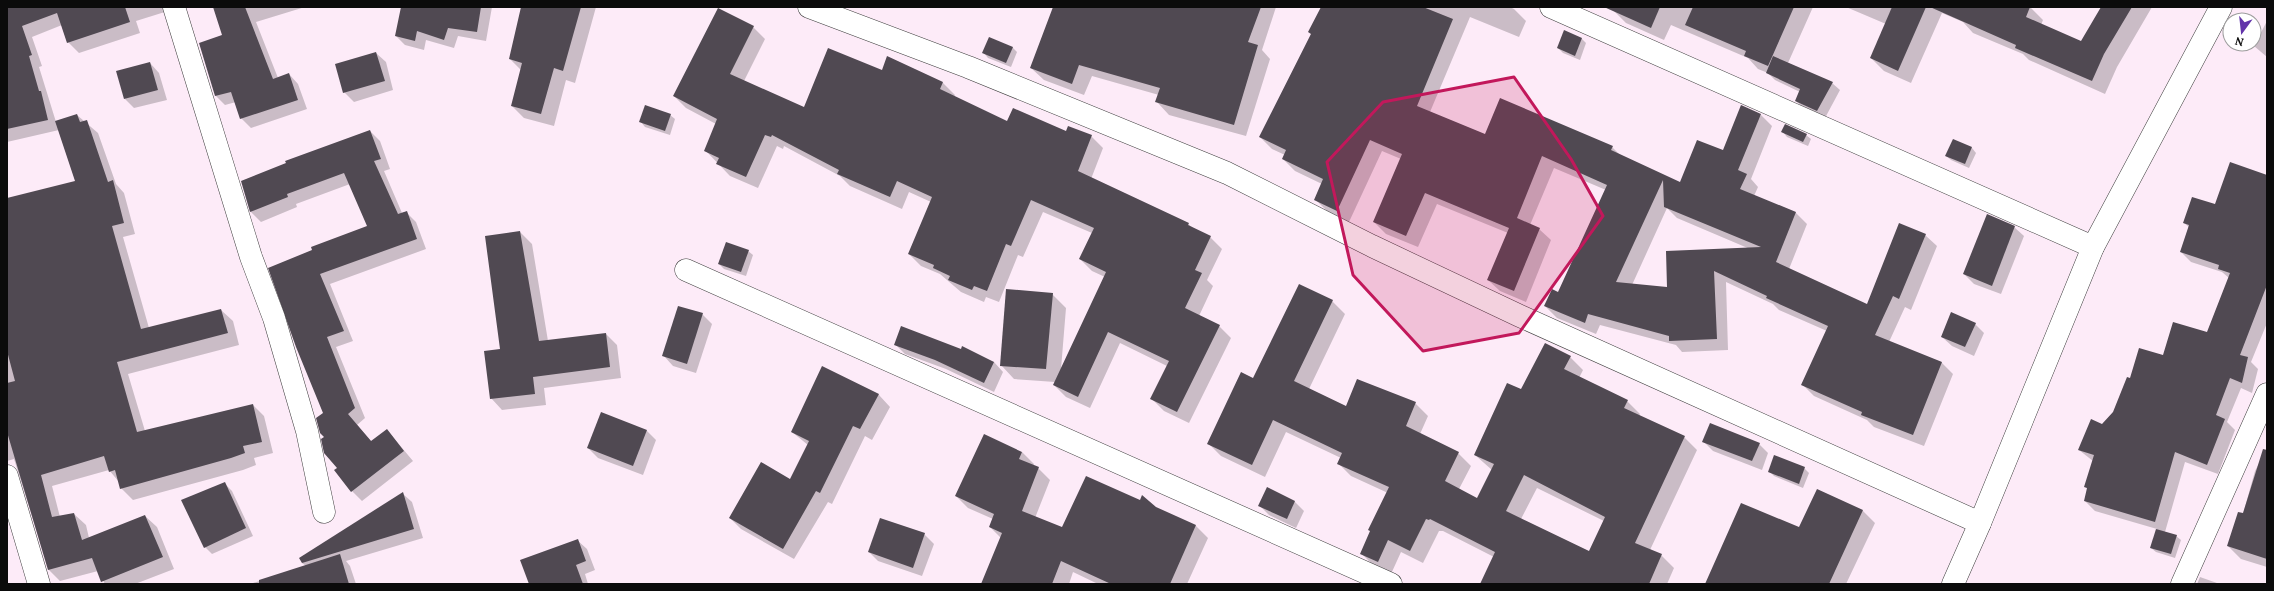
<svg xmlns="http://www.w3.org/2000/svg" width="2274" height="591" font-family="Lora,serif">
  <rect width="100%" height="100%" fill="#fdebf8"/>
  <g fill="#0003" fill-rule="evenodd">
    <polygon points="7,7 166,7 168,11 136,21 140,33 79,53 68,42 62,25 32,37 42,66 39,67 56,122 77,115 98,133 116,184 124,193 135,234 123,237 149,328 221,310 233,321 239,345 128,374 145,431 253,405 264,416 273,453 254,458 256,465 243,470 133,500 121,488 119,482 109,470 52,486 60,517 74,514 86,525 89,538 145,516 157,527 174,569 135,584 105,584 98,571 60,581 49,570 14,459 7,461 7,199 76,182 59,130 7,142"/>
    <polygon points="214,7 305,7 256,22 278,78 289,74 298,84 307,109 251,128 241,118 236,102 225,105 216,96 202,43 223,35"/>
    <polygon points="403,7 492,7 486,41 458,36 454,48 426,40 424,50 405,45 396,36"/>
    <polygon points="522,7 596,7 575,83 566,80 554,126 524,118 512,106 521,70 510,59"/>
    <polygon points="1054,7 1276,7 1262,50 1270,59 1246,136 1169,115 1157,102 1159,95 1092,76 1084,95 1044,80 1031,68"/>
    <path d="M1322,7h188l4,2 12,12 -7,16 -49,-20 -40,95 56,23 126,12 8,8 60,28 43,-31 38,-37 11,11 -21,53 7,8 -4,9 41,16 12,12 -18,45 78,37 58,-71 12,11 -26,64 -6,-3 -16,35 52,20 12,12 -29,72 -50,-19 -7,-7 -53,-24 -12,-12 25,-53 -48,-21 -6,-6 -47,-22 2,68 -46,2 -6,-7 -76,-20 -4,9 -39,-16 -12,-12 14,-13 47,-103 -52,-22 -24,57 9,4 12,11 -25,62 -26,-11 -12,-11 20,-47 -71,-29 -19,43 -32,-13 -12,-12 27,-63 -19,-8 -33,71 -22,-11 -12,-12 7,-15 -27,-13 -12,-12 2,-4 -13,-6 -12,-12 51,-103zM1667,208l10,10 73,31 -82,39 -36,-3z"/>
    <polygon points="1614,7 1813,7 1788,63 1832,83 1840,90 1825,118 1804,109 1796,101 1800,92 1775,80 1768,73 1758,69 1748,58 1671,25 1664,40 1626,23 1613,10"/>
    <polygon points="1846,7 2030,7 2043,20 2041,25 2081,43 2106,7 2152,7 2117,67 2105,94 2029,60 2023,54 1973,33 1963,22 1942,13 1911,83 1884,71 1871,58 1886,24"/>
    <polygon points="719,9 753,27 765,39 744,81 804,108 883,72 888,57 943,83 955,95 954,97 1008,123 1091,136 1103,148 1091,179 1188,224 1193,228 1210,237 1222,249 1207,280 1213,286 1199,316 1219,326 1231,338 1189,423 1164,411 1152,399 1167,366 1120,343 1090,408 1066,397 1054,385 1055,382 1014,379 1001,365 1052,294 1066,308 1061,369 1105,277 1092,271 1080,259 1092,233 1043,212 1023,257 1018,255 999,302 986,297 984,302 961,292 940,274 921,266 909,254 931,202 909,192 902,209 850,186 840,176 784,146 783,149 777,146 758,188 730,176 705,150 716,124 686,108 674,96"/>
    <polygon points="2267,21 2267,57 2254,46"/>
    <polygon points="1582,39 1586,43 1580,60 1563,53 1558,48"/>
    <polygon points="1012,47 1017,52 1011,67 988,58 984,53"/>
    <polygon points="376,53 386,62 393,90 354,102 344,92"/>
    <polygon points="150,63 159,73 167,100 134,108 125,99"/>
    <polygon points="670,115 675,119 670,135 645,127 641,122"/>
    <polygon points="370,131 380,141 390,169 384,171 402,213 406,212 416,222 426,249 330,284 353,341 336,347 365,418 357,425 372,442 387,430 413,461 362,501 352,491 338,468 325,437 324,413 270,268 369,227 350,184 296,204 297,207 261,222 251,212 242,182"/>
    <polygon points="1783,132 1806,135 1811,139 1808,146 1787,137"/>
    <polygon points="1953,140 1972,148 1976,153 1969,168 1951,160 1946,156"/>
    <polygon points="2267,176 2267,323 2251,362 2258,369 2252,393 2241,388 2227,422 2235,430 2218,474 2185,462 2165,532 2176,536 2181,540 2175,558 2156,552 2151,548 2157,529 2095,511 2085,501 2088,490 2086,487 2093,461 2079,450 2114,412 2131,379 2164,356 2207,333 2229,278 2222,272 2191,262 2181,252 2189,227 2184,223"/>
    <polygon points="2014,227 2024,236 2001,294 1974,284 1964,274"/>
    <polygon points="520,232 532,244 548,341 606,334 617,345 621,378 544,388 546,405 502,410 491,398 501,350"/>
    <polygon points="748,251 753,255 746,276 724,269 719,264"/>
    <path d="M1332,301l13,13 -36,75 38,18 68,-4 13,13 -8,18 38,19 13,13 -12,23 18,11 15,-30 -17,-15 46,-65 49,-33 13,13 -4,8 48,23 13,13 -1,2 45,21 13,13 -47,100 11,5 13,13 -7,16h-180l7,-27 -51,-26h-4l-16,32 -22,-11 -10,22 -17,-8 -13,-13 27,-60 -37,-17 -12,-12 2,-6 -55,-26 -21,45 -44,-21 -12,-12 45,-65zM1537,488l67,33 -14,31 -69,-33z"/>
    <polygon points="702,314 712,324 696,373 673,366 664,356"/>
    <polygon points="1975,324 1984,333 1974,356 1952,346 1942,337"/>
    <polygon points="895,344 961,350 994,362 1003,372 994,392 946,369 905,354"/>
    <polygon points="823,368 879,395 890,407 872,440 865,436 832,504 828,502 794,559 741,529 730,518 791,481 808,445 792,432"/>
    <polygon points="647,431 656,440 643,475 598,458 588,448"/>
    <polygon points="1703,441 1759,444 1768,453 1762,470 1713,451"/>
    <polygon points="2267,448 2267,567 2241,559 2228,546 2243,514 2255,471"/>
    <polygon points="1022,452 1034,464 1033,466 1038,468 1050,480 1035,518 1062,529 1155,508 1196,526 1208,538 1187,584 1098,584 1073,572 1069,584 982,584 1001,538 990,527 993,519 968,508 956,496"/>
    <polygon points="1804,468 1809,473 1803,488 1774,476 1769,471"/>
    <polygon points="225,484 232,491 253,536 212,554 205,547"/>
    <polygon points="1267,489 1295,502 1304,511 1296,528 1269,515 1259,505"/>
    <polygon points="1818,490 1863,511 1875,523 1846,584 1706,584 1800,528"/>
    <polygon points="403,494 412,502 423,538 346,561 350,566 356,584 250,584 306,566 302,563"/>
    <polygon points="924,534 934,544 922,576 878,561 869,552"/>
    <polygon points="577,540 587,549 595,570 585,574 588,584 530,584"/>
    <polygon points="2200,577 2217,583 2218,584 2197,584"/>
  </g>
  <g fill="#504952" fill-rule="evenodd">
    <polygon points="7,7 125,7 130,22 67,43 57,13 22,26 32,55 29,56 39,91 41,91 48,120 7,129"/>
    <polygon points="213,7 245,7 273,79 289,73 298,100 240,119 231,92 215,96 199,43 222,35"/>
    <polygon points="401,7 481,7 477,32 448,28 444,40 417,31 415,41 395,36"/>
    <polygon points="521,7 581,7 563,71 554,68 541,114 511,106 522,63 509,59"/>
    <polygon points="1053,7 1261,7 1248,42 1258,45 1234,125 1155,102 1160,88 1079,65 1072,84 1030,68"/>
    <path d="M1321,7h102l30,12 -36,87 68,28 15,-36 113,48 -2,4 69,32 17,-42 26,10 18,-45 20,9 -23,56 9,4 -7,15 56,23 -20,50 91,42 32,-81 27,11 -27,65 -6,-3 -18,39 67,27 -29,73 -52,-20 1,-3 -61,-27 27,-59 -62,-28 1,-2 -53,-25 3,68 -48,2v-5l-81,-22 -3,9 -41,-17 8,-17 6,3 49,-107 -65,-29 -25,62 23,10 -26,63 -27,-11 22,-52 -84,-35 -19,43 -33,-14 29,-68 -32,-14 -33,71 -23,-11 9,-21 -41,-20 4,-9 -27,-13 52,-103 -3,-2zM1663,180l1,27 97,40 -95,4 1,36 -51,-5z"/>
    <polygon points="1604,7 1660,7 1651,28"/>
    <polygon points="1693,7 1794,7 1768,66 1744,56 1746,51 1685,25"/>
    <polygon points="1892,7 1926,7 1898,71 1870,58"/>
    <polygon points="1930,7 2030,7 2026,17 2081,41 2101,7 2132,7 2104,54 2092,81 2015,48 2016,45"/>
    <polygon points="718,8 754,26 730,74 804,107 828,48 882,70 887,56 943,82 940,89 1007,121 1013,108 1066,131 1068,126 1092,135 1078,171 1189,223 1188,225 1211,236 1195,270 1202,273 1185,308 1220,325 1177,412 1150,399 1169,361 1108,332 1078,397 1053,385 1106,272 1079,259 1094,228 1031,200 1011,246 1006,244 987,291 974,286 972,290 948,280 950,276 933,268 934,265 908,254 932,197 897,181 890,197 837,174 839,170 772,135 771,137 765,135 746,177 716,164 719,158 704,151 717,119 673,96"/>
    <polygon points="1564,30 1582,38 1575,56 1557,48"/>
    <polygon points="989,37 1013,47 1006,63 982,53"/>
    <polygon points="376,52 385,81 343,93 335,64"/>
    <polygon points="1773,56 1833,82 1817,111 1795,101 1800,89 1766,73"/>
    <polygon points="150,62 158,90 124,99 116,71"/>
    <polygon points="645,105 671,114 665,131 639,122"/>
    <polygon points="77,114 80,122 87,120 108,182 113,180 124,223 112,226 141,329 221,309 228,333 117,362 137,432 253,404 262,442 243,446 245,453 231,458 120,489 115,470 109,472 104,456 41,475 52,517 74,513 82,540 145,515 163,557 101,582 92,558 48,570 7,432 7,383 15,381 7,351 7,198 75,181 55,121"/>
    <polygon points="1785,124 1807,134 1803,142 1781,132"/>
    <polygon points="370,130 381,159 374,161 398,214 407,211 417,239 320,274 344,331 327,337 355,408 348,414 371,441 387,429 404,451 351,492 334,470 337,468 324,453 321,439 324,437 320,433 316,418 323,413 296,347 268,268 312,250 311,247 367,226 344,173 287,194 288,197 250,212 241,181 286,163 285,161"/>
    <polygon points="1953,139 1972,147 1965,164 1945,156"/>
    <polygon points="2230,162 2267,175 2267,285 2240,355 2248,357 2242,383 2230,378 2216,415 2225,419 2207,465 2175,452 2155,522 2084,501 2087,488 2084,487 2094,455 2078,450 2091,419 2102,424 2113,412 2127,377 2130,378 2139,348 2163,355 2173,322 2207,332 2230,273 2218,269 2219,265 2180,252 2189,225 2183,223 2192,197 2215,204"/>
    <polygon points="1987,214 2015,226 1992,286 1963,274"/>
    <polygon points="520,231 539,341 606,333 610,367 533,377 535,394 490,399 484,351 500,349 485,236"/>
    <polygon points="726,242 749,250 741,272 718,264"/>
    <path d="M1299,284l34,16 -39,81 52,25 11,-27 59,23 -10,24 53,26 -14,29 32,17 17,-34 -20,-9 33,-72 14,6 24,-46 26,13 -7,13 64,31 -4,8 61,28 -50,107 27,11 -13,30h-169l15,-32 -65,-33 -1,1 -3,-1 -16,32 -22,-11 -10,22 -18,-8 10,-23 -2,-1 21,-43 -52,-23 5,-11 -69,-33 -21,45 -45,-21 34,-72 12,6zM1524,475l81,42 -16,34 -83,-40z"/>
    <polygon points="1006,289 1053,293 1046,369 1000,366"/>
    <polygon points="678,306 703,313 687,364 662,356"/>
    <polygon points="1951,312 1976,323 1965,347 1941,337"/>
    <polygon points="901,326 961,349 962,346 994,362 984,383 935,360 894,345"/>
    <polygon points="822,366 879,394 860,429 853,426 820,493 816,491 783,549 729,518 761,462 790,479 809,441 791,432"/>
    <polygon points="601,412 647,430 633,466 587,448"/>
    <polygon points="1710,423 1760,443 1752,461 1702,442"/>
    <polygon points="984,434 1022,452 1019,459 1039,467 1022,511 1062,527 1086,476 1140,500 1142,495 1156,507 1196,525 1170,584 1111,584 1061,561 1052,584 981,584 1002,533 989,527 994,514 955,496"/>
    <polygon points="2263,449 2267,450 2267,559 2227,546 2238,512 2243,513"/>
    <polygon points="1774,455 1805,467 1799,484 1768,472"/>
    <polygon points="225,482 246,528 204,548 181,500"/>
    <polygon points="1267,487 1295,501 1287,519 1258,506"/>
    <polygon points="1817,489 1863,510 1829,584 1705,584 1741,503 1799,527"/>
    <polygon points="403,492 414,529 302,563 299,558"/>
    <polygon points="880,518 925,533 913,568 868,552"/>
    <polygon points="2156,529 2177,535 2171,554 2150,548"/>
    <polygon points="578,539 586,561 576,565 583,584 529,584 520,560"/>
    <polygon points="340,554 349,584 259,584 259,580"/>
  </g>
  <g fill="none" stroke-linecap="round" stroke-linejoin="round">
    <defs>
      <g id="minor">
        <polyline points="174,7 251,257 274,318 307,431 324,512"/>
        <polyline points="809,7 968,67 1227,173 1372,246 1520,316 1980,523"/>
        <polyline points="1551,7 2093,247"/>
        <polyline points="686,270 1391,584"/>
        <polyline points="7,476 39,584"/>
        <polyline points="1953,584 1980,523 2093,247 2221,7"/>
        <polyline points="2182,584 2267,394"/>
      </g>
    </defs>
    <use href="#minor" stroke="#3e3e3e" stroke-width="23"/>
    <use href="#minor" stroke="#fff" stroke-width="22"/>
  </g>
  <path fill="#c2185b" fill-opacity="0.2" stroke="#c2185b" stroke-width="3" stroke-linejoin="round" d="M1514,77l57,82 32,57 -84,117 -96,18 -70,-76 -26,-113 56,-60z"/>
  <rect width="2274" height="591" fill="none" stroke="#0b0b0b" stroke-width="16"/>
  <g transform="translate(2242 32) rotate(195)"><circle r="19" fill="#ffffff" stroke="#9d9d9d"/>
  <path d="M0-3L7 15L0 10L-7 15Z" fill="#6234aa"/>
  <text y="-6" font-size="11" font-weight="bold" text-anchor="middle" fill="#0b0b0b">N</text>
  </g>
</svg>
